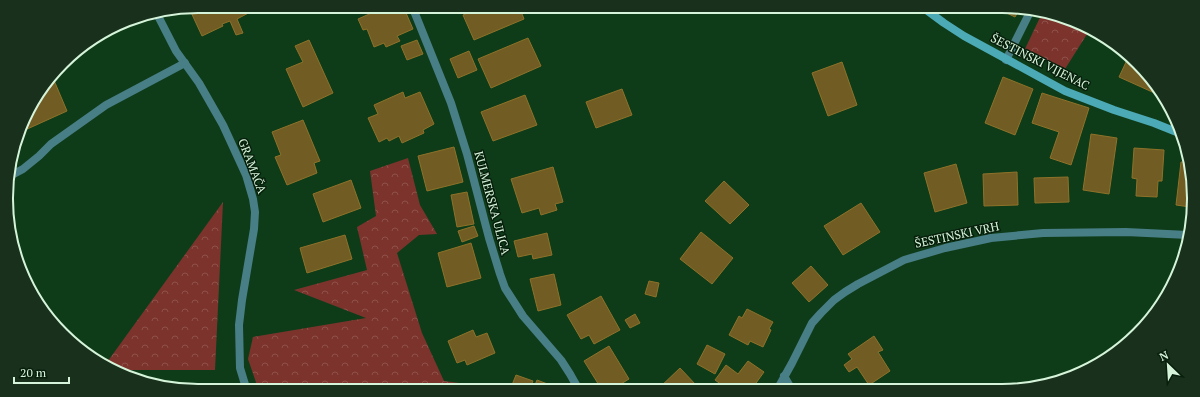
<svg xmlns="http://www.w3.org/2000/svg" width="1200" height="397" font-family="'PT Serif',serif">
  <defs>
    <pattern id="grass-tufts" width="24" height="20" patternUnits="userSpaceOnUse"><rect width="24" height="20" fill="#7c332c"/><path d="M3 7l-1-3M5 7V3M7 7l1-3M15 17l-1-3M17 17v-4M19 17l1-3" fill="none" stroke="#8e514a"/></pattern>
    <pattern id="forest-crowns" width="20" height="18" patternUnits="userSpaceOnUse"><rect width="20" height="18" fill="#7c332c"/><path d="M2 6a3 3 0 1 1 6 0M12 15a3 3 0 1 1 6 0" fill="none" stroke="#8e514a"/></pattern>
  </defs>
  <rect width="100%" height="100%" fill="#0e3c19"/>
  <path fill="url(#grass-tufts)" d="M174,388h47c-15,5 -30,2 -47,0z"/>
  <g fill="url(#forest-crowns)">
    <polygon points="1043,11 1051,13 1089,31 1065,69 1025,49"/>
    <polygon points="408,158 420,205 437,234 419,235 397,253 422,333 444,381 482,386 487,390 259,391 248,359 253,337 366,318 294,290 367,270 357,227 376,216 370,171"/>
    <polygon points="223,202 215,370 116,370 105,365"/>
  </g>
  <g fill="#715c24" stroke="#8e7229">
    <polygon points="198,6 254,6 256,9 237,19 243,33 236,35 230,21 222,24 223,26 202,36 189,8"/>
    <polygon points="382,6 403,6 413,29 397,36 400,41 386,47 384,43 374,47 367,29 363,30 358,19 383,8"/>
    <polygon points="485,6 519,6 524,19 474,40 463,15"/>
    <polygon points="992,6 1002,6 1020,8 1015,17"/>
    <polygon points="528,38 541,66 491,88 478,59"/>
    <polygon points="309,40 333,93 303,107 286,69 303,62 295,46"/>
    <polygon points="417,40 423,54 407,60 401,46"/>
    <polygon points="469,51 477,70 458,78 450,59"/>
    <polygon points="1127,60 1134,63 1160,93 1159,95 1119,77"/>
    <polygon points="842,62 857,105 828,116 812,73"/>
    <polygon points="1003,77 1033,89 1015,135 985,123"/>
    <polygon points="53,78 67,111 25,130 22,125 26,113"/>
    <polygon points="622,89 632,115 596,128 586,102"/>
    <polygon points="403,92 405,98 420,92 434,124 423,130 424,133 402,143 399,136 389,141 387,138 379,142 368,118 378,114 374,105"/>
    <polygon points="1042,93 1089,108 1071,165 1050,158 1059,132 1032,123"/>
    <polygon points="525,95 537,125 493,141 481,112"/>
    <polygon points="303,120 320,161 314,163 317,173 287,185 275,157 281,155 272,132"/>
    <polygon points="1091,134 1117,138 1109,194 1083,190"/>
    <polygon points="454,147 463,182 427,191 418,156"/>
    <polygon points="1134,148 1164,150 1162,181 1158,181 1157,197 1136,196 1137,179 1132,178"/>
    <polygon points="1181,162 1189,162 1192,173 1190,207 1176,205"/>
    <polygon points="956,164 967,203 935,212 924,173"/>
    <polygon points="553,167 563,202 555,204 557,210 541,215 539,208 522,213 511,179"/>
    <polygon points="1017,172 1018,205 984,206 983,174"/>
    <polygon points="1068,177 1069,202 1035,203 1034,178"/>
    <polygon points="351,180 361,208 323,222 313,194"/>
    <polygon points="724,181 749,205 730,224 705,201"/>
    <polygon points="467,192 474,224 457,227 451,195"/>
    <polygon points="861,203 880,232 843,255 824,226"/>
    <polygon points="474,226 478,236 462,242 458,231"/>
    <polygon points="701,232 733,258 712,284 680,259"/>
    <polygon points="547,233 552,255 533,259 532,254 518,257 514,241"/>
    <polygon points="345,235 352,259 307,273 300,248"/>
    <polygon points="471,243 481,278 447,287 438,253"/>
    <polygon points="811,266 828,285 809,302 792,283"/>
    <polygon points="554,274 561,305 538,311 530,279"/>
    <polygon points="649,281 659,283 656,297 645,294"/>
    <polygon points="601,296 620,330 594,344 589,335 581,339 567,315"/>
    <polygon points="747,309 773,322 769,329 771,330 763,347 750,341 748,345 729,335 739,316 742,318"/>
    <polygon points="635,314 640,323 630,328 625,320"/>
    <polygon points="473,330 476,337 487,333 495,353 467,365 465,360 457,363 448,341"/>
    <polygon points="874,336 883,350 878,352 890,371 869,385 857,367 849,372 844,365 852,359 848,354"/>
    <polygon points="707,345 725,354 715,374 697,364"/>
    <polygon points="609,346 629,379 611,390 602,390 584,361"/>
    <polygon points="748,361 764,372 751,390 725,390 726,388 715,380 726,365 738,374"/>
    <polygon points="680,368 696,385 694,387 696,390 659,390 658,389"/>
    <polygon points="516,375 533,381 529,390 510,390"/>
    <polygon points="537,380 558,388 557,390 533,390"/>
    <polygon points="838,386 841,390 829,390"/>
  </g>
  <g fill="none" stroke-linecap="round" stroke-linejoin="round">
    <polyline stroke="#487e86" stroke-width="8" points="1006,60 1031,10"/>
    <g stroke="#487e86" stroke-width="8">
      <polyline points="412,6 451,103 467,154 489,238 500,274 505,288 523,316 561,360 570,374 579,390"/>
      <polyline points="157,14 176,51 199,83 223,125 246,175 253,199 255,212 254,229 242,300 239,325 240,368 247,391"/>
      <polyline points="8,177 23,169 39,156 51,144 106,105 185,63"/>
      <polyline points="784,376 792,390"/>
    </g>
    <polyline stroke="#487e86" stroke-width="8" points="777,390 792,363 812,323 821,313 834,300 845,292 858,284 904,260 945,248 991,238 1043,233 1126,232 1188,235"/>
    <polyline stroke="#4ca9b6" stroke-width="8" points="921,6 944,23 964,36 1065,91 1114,110 1154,123 1179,133"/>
  </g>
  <g text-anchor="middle" stroke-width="3" stroke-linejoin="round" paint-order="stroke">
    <g font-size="12" fill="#d6f4d9" stroke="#071f0c">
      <text transform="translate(1040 62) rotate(27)" y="4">ŠESTINSKI VIJENAC</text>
      <text transform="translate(252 166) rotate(69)" y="4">GRAMAČA</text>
      <text transform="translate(492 203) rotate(75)" y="4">KULMERSKA ULICA</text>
      <text transform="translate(957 235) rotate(-12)" y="4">ŠESTINSKI VRH</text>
    </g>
  </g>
  <path d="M0 0H1200V397H0ZM198 13H1002A185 185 0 0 1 1187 198V199A185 185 0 0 1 1002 384H198A185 185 0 0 1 13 199V198A185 185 0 0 1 198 13Z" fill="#18301c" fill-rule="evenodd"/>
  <path fill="none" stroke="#d6f4d9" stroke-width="2" d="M198 13H1002A185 185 0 0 1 1187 198V199A185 185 0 0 1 1002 384H198A185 185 0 0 1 13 199V198A185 185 0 0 1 198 13Z"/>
  <g transform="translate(1168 365) rotate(335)" stroke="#071f0c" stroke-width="3" paint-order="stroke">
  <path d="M0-3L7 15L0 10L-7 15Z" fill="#d6f4d9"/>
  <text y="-6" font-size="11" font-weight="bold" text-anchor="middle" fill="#d6f4d9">N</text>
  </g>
  <path d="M14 377v6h55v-6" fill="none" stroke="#d6f4d9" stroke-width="2"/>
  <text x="20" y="377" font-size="12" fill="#d6f4d9" stroke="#071f0c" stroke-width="3" paint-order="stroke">20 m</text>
</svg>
